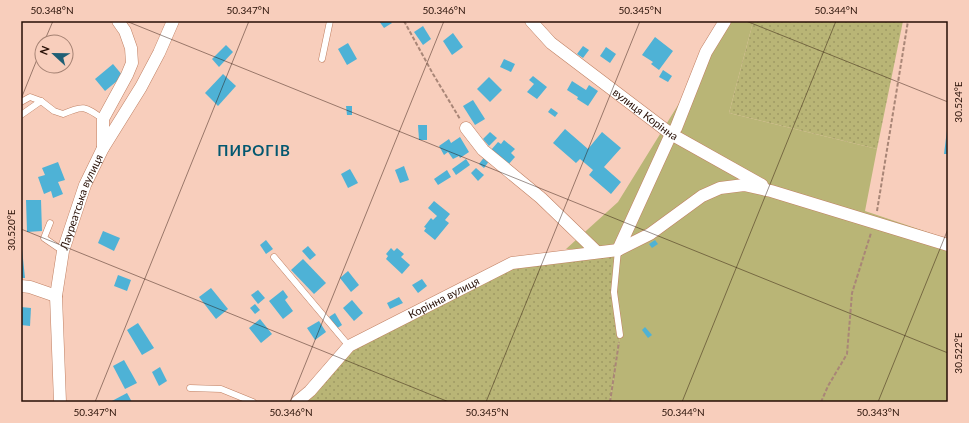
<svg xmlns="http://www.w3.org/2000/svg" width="969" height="423" font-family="Lato,sans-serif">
  <defs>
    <pattern id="garden-dots" width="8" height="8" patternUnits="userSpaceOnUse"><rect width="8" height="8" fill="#b9b576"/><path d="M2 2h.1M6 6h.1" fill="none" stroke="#9f9a64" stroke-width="1.8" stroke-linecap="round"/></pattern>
  </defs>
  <rect width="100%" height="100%" fill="#f8cebc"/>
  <polygon fill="#b9b576" points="730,21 751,21 753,22 729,113 877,149 865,211 948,239 948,402 610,402 620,335 614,292 617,250 566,249 618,202"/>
  <g fill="url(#garden-dots)">
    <polygon points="755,21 903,21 877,149 729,113 753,22"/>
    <polygon points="618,250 614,292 620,335 610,402 297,402 349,346 512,263"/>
  </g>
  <g fill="#4eb2d6">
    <polygon points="379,21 390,21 392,23 384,28"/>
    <polygon points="423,26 431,39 423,45 414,32"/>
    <polygon points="453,33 463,47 452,55 443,41"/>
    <polygon points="655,37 673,51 659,70 651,64 653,62 642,55"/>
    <polygon points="348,43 357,59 347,65 338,49"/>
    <polygon points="226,45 233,52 219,67 212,59"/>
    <polygon points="583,46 589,50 583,58 577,54"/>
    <polygon points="606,47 616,54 610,63 600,56"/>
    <polygon points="504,59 515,64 511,72 500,67"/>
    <polygon points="113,64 123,76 105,91 95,79"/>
    <polygon points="663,70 672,76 668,82 659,77"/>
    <polygon points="223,74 236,86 218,106 205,93"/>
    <polygon points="533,76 547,87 537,99 527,92 534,84 529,80"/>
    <polygon points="489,77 502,90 490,102 477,89"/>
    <polygon points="572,81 586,90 589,85 598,91 588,106 577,99 578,97 567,90"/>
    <polygon points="473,100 485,119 475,125 463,106"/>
    <polygon points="346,106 352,106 352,115 347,115"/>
    <polygon points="551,108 558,113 555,117 548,112"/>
    <polygon points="418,125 427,125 427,140 419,140"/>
    <polygon points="565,129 588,149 602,132 621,148 604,167 621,182 611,194 589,175 593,170 580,159 576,163 553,143"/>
    <polygon points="947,130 948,131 948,154 944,154"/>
    <polygon points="490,132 497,138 489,146 483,139"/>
    <polygon points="460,137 469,152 460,158 459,156 453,159 448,152 444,155 439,146 449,139 451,143"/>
    <polygon points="504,140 515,149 511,153 515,157 508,165 491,150 498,142 501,144"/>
    <polygon points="485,156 490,160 484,168 479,164"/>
    <polygon points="466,159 470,165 456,175 452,169"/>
    <polygon points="58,162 65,180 58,182 63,194 53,198 51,191 44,194 38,177 45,175 42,168"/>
    <polygon points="404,166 409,180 400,183 395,170"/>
    <polygon points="476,168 484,175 478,181 471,173"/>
    <polygon points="350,169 358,183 348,188 341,174"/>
    <polygon points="447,170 451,177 438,185 434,179"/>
    <polygon points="26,200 41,200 42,231 27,232"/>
    <polygon points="434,201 450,214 445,220 449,223 435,240 424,231 426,228 424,227 431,218 433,220 437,216 428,208"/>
    <polygon points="103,231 120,238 114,251 98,243"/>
    <polygon points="266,240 273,249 266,254 260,245"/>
    <polygon points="655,240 658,244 652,248 649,244"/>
    <polygon points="308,246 316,255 310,260 302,251"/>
    <polygon points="391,248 394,251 397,248 404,254 401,257 410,265 402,274 386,259 388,256 386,254"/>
    <polygon points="21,249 22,249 25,278 21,278"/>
    <polygon points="303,259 326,283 314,294 291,270"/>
    <polygon points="348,271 359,285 351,292 340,278"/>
    <polygon points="118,275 131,280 127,291 114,286"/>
    <polygon points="422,279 427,286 418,293 412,285"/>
    <polygon points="211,288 228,309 216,319 199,297"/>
    <polygon points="258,290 265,298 258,304 251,295"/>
    <polygon points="283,290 288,297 285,300 293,311 283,319 269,301"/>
    <polygon points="399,297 403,303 390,309 387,303"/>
    <polygon points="352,300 363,313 354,321 343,308"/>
    <polygon points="255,304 260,310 255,314 250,308"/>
    <polygon points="21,307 31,308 30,326 21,325"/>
    <polygon points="335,313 342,325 336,329 329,317"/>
    <polygon points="260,319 272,334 261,343 249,328"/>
    <polygon points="319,321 326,332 315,340 307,328"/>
    <polygon points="138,323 154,348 142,355 127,330"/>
    <polygon points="645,327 652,335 648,338 642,330"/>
    <polygon points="124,360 137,383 125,389 113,366"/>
    <polygon points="160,367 167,381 159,386 152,372"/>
    <polygon points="127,393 132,402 110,402"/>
  </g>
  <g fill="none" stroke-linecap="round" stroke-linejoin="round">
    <defs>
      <g id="service">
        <polyline points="322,59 330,21"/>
        <path d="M21,102l9,-5 11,4 13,10 9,3c20,-9 22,-8 40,5"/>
        <polyline points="21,115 41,101"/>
        <polyline points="50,223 44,238 63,251"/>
        <polyline points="618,250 614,292 620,335"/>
        <polyline points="274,257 349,346"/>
        <polyline points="190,388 221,389 253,402"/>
      </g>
      <g id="minor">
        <path id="s1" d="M531,21l20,22 120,91 91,51"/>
        <polyline points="466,128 483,150 541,198 597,252"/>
        <polyline points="103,148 103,119 127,75 132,63 131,48 125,31 118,21"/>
        <polyline points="618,250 671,134 676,128 706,52 725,21"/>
        <polyline points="21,286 30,287 56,296"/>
        <path id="s2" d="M60,402l-4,-106 7,-45 22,-66 18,-37 38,-61 18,-34 14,-32"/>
        <path id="s3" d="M297,402l13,-11 39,-45 163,-83 106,-13 32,-16 52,-38 18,-8 24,-3 27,6 177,54"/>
      </g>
    </defs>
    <use href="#service" stroke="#c08063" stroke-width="7"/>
    <use href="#minor" stroke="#c08063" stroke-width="13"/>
    <g stroke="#a98677" stroke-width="2" stroke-dasharray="4 2" stroke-linecap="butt">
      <polyline points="404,21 433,74 460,119"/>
      <polyline points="877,211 908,21"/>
      <polyline points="610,402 619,342"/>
      <polyline points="821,402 828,386 847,354 852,293 871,233"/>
    </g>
    <use href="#service" stroke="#fff" stroke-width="6"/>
    <use href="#minor" stroke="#fff" stroke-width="12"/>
  </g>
  <path fill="none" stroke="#260e04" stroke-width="1" stroke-opacity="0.45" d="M126,21l822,332M746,21l202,81M44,42l9,-21M21,99l21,-52M21,229l428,173M95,402l154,-381M290,402l154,-381M486,402l154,-381M682,402l154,-381M878,402l70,-173"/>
  <g text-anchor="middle" stroke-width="4" stroke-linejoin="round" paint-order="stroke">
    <g font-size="11" fill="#260e04" stroke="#f8cebc">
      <text dy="4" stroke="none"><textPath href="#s1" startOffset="148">вулиця Корінна</textPath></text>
      <text dy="4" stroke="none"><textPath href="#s2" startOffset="204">Лауреатська вулиця</textPath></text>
      <text dy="4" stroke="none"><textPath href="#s3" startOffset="183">Корінна вулиця</textPath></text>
    </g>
    <g font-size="15" font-weight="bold" letter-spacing="1" fill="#035870" stroke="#f8cebc">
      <text x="254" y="156">ПИРОГІВ</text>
    </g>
  </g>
  <rect width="969" height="423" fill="none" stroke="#f8cebc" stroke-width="44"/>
  <g transform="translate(54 54) rotate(292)"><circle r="19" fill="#f8cebc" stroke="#a48172"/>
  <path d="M0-3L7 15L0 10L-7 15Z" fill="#205f75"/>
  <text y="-6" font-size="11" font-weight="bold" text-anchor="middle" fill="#260e04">N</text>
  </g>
  <rect x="22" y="22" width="925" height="379" fill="none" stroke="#260e04" stroke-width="1.5"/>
  <g font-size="10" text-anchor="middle" fill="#260e04">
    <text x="52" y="14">50.348°N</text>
    <text x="248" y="14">50.347°N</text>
    <text x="444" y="14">50.346°N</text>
    <text x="640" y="14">50.345°N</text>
    <text x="836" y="14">50.344°N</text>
    <text transform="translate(958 102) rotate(-90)" y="4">30.524°E</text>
    <text transform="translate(11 230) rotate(-90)" y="4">30.520°E</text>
    <text transform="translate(958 353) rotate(-90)" y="4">30.522°E</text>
    <text x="95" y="416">50.347°N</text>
    <text x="291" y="416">50.346°N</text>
    <text x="487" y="416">50.345°N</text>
    <text x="683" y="416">50.344°N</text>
    <text x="878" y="416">50.343°N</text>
  </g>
</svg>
